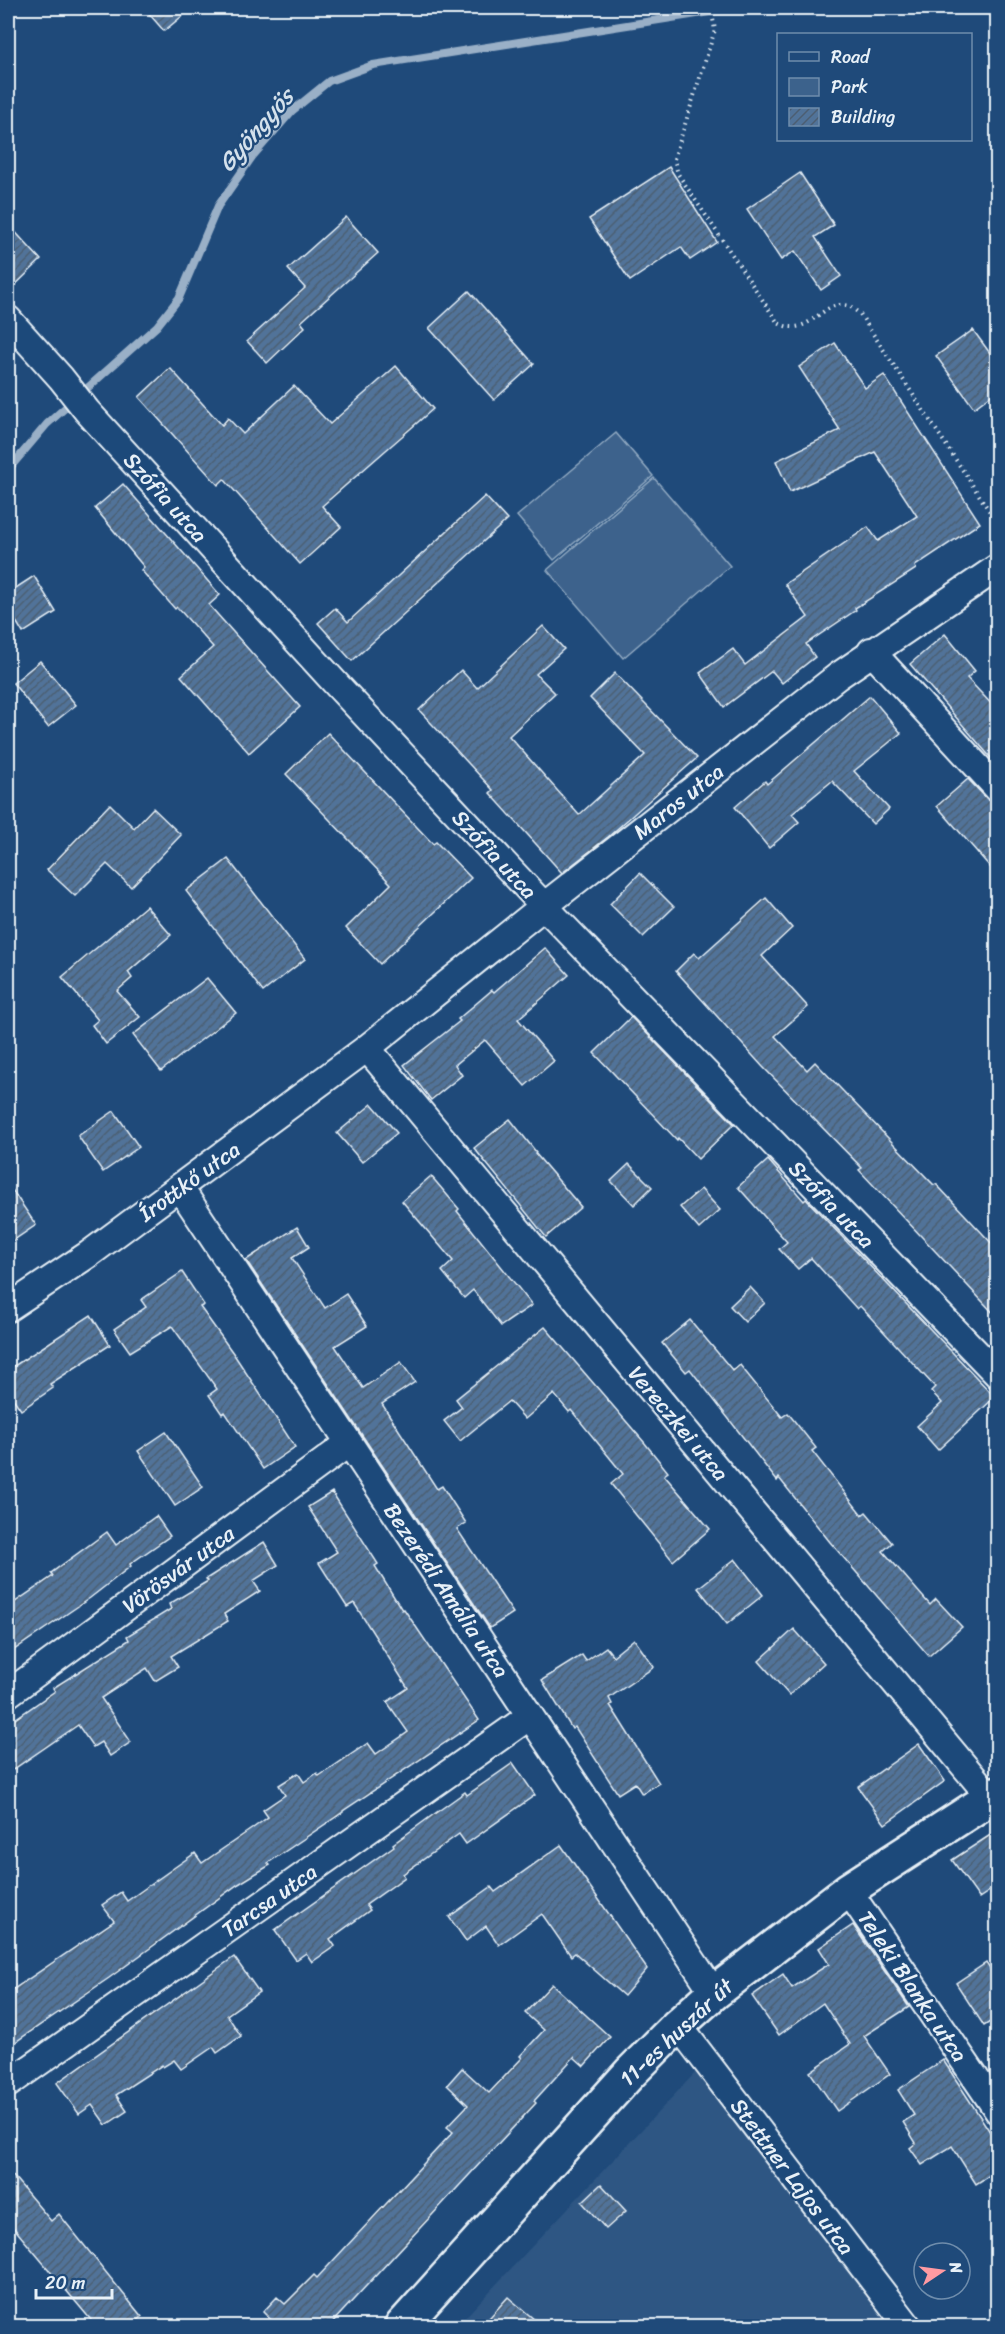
<svg xmlns="http://www.w3.org/2000/svg" width="1005" height="2334" font-family="Sriracha,sans-serif">
  <defs>
    <pattern id="building-hatch" width="6" height="6" patternUnits="userSpaceOnUse" patternTransform="scale(1.5)"><rect width="6" height="6" fill="#517399"/><path d="M-1 1l2-2M0 6l6-6M5 7l2-2" fill="none" stroke="#4c5e72"/></pattern>
  </defs>
  <rect width="100%" height="100%" fill="#1f4a7a"/>
  <filter id="ink" filterUnits="userSpaceOnUse"><feTurbulence type="fractalNoise" baseFrequency=".0167" numOctaves="2"/><feDisplacementMap in="SourceGraphic" scale="12" xChannelSelector="R" yChannelSelector="G"/><feConvolveMatrix kernelMatrix="1 2 1 2 8 2 1 2 1" color-interpolation-filters="sRGB"/></filter>
  <g filter="url(#ink)">
    <polygon fill="#2e5683" points="710,2057 917,2326 457,2326"/>
    <g fill="#3c628c" stroke="#92aac2" stroke-width="1.5">
      <polygon points="616,433 653,476 554,560 517,516"/>
      <polygon points="654,478 730,566 623,658 547,570"/>
    </g>
    <g fill="none" stroke-linecap="round" stroke-linejoin="round">
      <polyline stroke="#9ab0c7" stroke-width="8" points="8,470 47,424 157,326 179,298 218,206 252,157 292,111 329,81 373,65 735,8"/>
    </g>
    <g fill="url(#building-hatch)" stroke="#e8f1f8" stroke-width="1.5">
      <polygon points="144,8 192,8 164,31"/>
      <polygon points="669,167 717,242 690,260 681,247 630,281 589,219"/>
      <polygon points="800,173 834,225 815,237 841,276 821,290 795,251 781,260 747,209"/>
      <polygon points="346,217 378,253 301,322 305,327 267,363 247,341 305,288 288,269"/>
      <polygon points="8,224 41,260 8,292"/>
      <polygon points="469,291 534,364 494,400 429,328"/>
      <polygon points="973,330 998,364 998,390 974,408 936,356"/>
      <polygon points="835,343 865,388 884,375 980,523 915,566 916,569 855,608 856,610 806,644 815,657 782,683 772,671 724,707 700,673 733,649 745,665 808,617 785,584 868,527 878,541 917,516 875,452 790,492 776,461 840,430 799,367"/>
      <polygon points="396,366 433,409 322,506 341,527 300,564 224,479 218,485 139,397 170,368 222,425 228,418 243,434 294,386 330,424"/>
      <polygon points="123,484 220,595 209,605 300,707 249,753 181,676 213,647 177,607 175,609 141,570 144,567 95,508"/>
      <polygon points="485,496 507,520 352,661 318,623 335,608 348,622"/>
      <polygon points="34,576 56,612 23,633 8,608 8,593"/>
      <polygon points="543,626 564,649 536,674 555,693 509,736 579,815 645,755 590,698 615,673 697,758 608,837 562,873 490,793 493,790 419,710 461,670 477,688"/>
      <polygon points="945,634 975,671 967,678 998,711 998,766 910,664"/>
      <polygon points="40,661 76,705 48,727 13,683"/>
      <polygon points="870,696 901,733 854,771 889,809 873,824 832,781 792,814 799,822 769,848 735,807 765,781 767,784"/>
      <polygon points="328,733 433,844 436,842 471,878 380,964 346,928 391,884 286,774"/>
      <polygon points="968,779 987,799 998,804 998,876 937,806"/>
      <polygon points="110,804 134,828 153,808 181,835 131,887 107,864 75,896 47,870"/>
      <polygon points="228,859 305,959 263,992 186,891"/>
      <polygon points="640,873 674,907 643,937 610,904"/>
      <polygon points="766,898 792,928 762,956 808,1007 775,1036 807,1070 815,1062 890,1140 934,1185 936,1184 998,1250 998,1318 859,1170 862,1168 763,1067 676,971 694,953 699,958"/>
      <polygon points="146,906 171,935 128,972 132,978 117,991 140,1017 106,1044 92,1025 98,1020 62,977"/>
      <polygon points="545,948 569,975 518,1019 554,1061 525,1086 485,1040 455,1065 462,1075 431,1100 404,1065 460,1021 458,1019 492,990 494,992"/>
      <polygon points="207,978 236,1013 161,1071 133,1035"/>
      <polygon points="631,1017 734,1124 698,1159 678,1138 677,1140 594,1053"/>
      <polygon points="372,1104 397,1133 362,1162 337,1133"/>
      <polygon points="114,1111 139,1147 103,1172 78,1136"/>
      <polygon points="510,1119 536,1152 535,1153 581,1207 546,1237 474,1148"/>
      <polygon points="768,1160 804,1201 806,1199 995,1397 938,1450 917,1426 942,1403 931,1391 935,1387 860,1306 857,1309 811,1258 798,1269 779,1249 787,1242 738,1187"/>
      <polygon points="629,1164 652,1187 634,1205 611,1181"/>
      <polygon points="431,1176 459,1209 457,1211 532,1305 501,1326 473,1290 464,1298 442,1271 453,1261 402,1201"/>
      <polygon points="8,1184 36,1225 8,1244"/>
      <polygon points="701,1189 720,1210 699,1229 680,1207"/>
      <polygon points="297,1227 309,1247 292,1258 325,1308 346,1294 367,1326 335,1346 363,1388 401,1362 415,1382 382,1404 437,1489 442,1486 466,1523 457,1529 513,1613 490,1628 246,1260"/>
      <polygon points="182,1272 204,1305 200,1307 233,1353 295,1447 263,1469 225,1412 222,1414 209,1395 217,1389 172,1326 130,1352 114,1329 146,1307 141,1300"/>
      <polygon points="750,1287 765,1303 745,1322 730,1306"/>
      <polygon points="91,1315 110,1345 50,1384 53,1388 21,1410 8,1391 8,1370"/>
      <polygon points="690,1320 733,1371 740,1365 782,1417 788,1413 816,1448 812,1451 862,1515 866,1512 892,1543 883,1551 930,1605 936,1599 962,1627 929,1656 830,1542 779,1478 777,1481 690,1369 686,1372 662,1343"/>
      <polygon points="545,1327 644,1442 668,1472 664,1475 710,1529 673,1561 611,1484 623,1474 571,1410 569,1412 554,1394 525,1419 509,1401 460,1441 444,1421 462,1407 456,1399"/>
      <polygon points="166,1432 203,1487 175,1506 138,1451"/>
      <polygon points="332,1492 378,1564 375,1566 402,1610 404,1609 479,1720 343,1811 343,1812 268,1863 270,1865 237,1885 109,1978 8,2047 8,1993 114,1921 102,1905 121,1892 127,1901 195,1853 202,1863 253,1828 268,1817 263,1810 285,1795 279,1785 298,1773 304,1782 317,1773 319,1776 368,1743 376,1754 408,1732 387,1702 408,1688 354,1603 347,1607 319,1563 337,1552 308,1507"/>
      <polygon points="156,1516 170,1536 130,1564 131,1566 90,1598 8,1654 8,1607 53,1576 51,1573 107,1532 116,1545"/>
      <polygon points="264,1542 278,1565 253,1581 260,1591 224,1614 228,1621 171,1656 178,1667 155,1681 147,1668 101,1698 131,1742 110,1756 101,1742 93,1747 78,1725 8,1773 8,1724 55,1691 53,1688 129,1640 127,1636 171,1609 169,1604 208,1581 206,1579"/>
      <polygon points="735,1559 763,1595 727,1624 698,1588"/>
      <polygon points="794,1629 824,1663 789,1695 759,1661"/>
      <polygon points="634,1639 654,1667 609,1698 612,1704 610,1705 659,1783 642,1794 635,1783 618,1794 575,1727 572,1729 542,1680 582,1655 586,1661 606,1647 613,1656"/>
      <polygon points="919,1744 945,1781 885,1824 858,1787"/>
      <polygon points="513,1763 535,1795 466,1844 459,1834 403,1874 405,1877 366,1905 370,1910 330,1939 335,1946 312,1962 306,1953 296,1960 275,1930 394,1846 393,1844 430,1817 465,1792 467,1795"/>
      <polygon points="998,1830 997,1886 979,1898 952,1860"/>
      <polygon points="561,1845 647,1969 624,1996 575,1953 571,1956 542,1914 499,1945 486,1926 466,1941 449,1917 491,1887 495,1892"/>
      <polygon points="853,1925 909,2007 864,2036 890,2074 837,2111 810,2072 850,2044 823,2003 779,2035 752,1996 783,1974 792,1988 829,1964 819,1948"/>
      <polygon points="234,1957 259,1992 227,2015 241,2036 217,2053 213,2047 181,2069 174,2060 163,2067 162,2065 116,2095 127,2111 106,2125 92,2105 79,2114 57,2083"/>
      <polygon points="986,1963 998,1981 998,2017 984,2026 956,1983"/>
      <polygon points="552,1984 610,2037 584,2066 574,2057 534,2101 536,2103 329,2326 264,2326 271,2320 263,2312 277,2297 285,2304 314,2275 317,2278 453,2132 447,2127 468,2105 447,2085 462,2068 489,2093 522,2058 520,2056 544,2030 525,2013"/>
      <polygon points="943,2060 998,2144 998,2170 976,2184 952,2146 922,2165 910,2148 916,2143 903,2122 914,2115 898,2090"/>
      <polygon points="8,2170 51,2221 59,2214 142,2317 131,2326 96,2326 8,2221"/>
      <polygon points="601,2184 626,2211 606,2229 582,2202"/>
      <polygon points="508,2297 542,2326 482,2326"/>
    </g>
    <g fill="none" stroke-linecap="round" stroke-linejoin="round">
      <defs>
        <g id="minor">
          <polyline points="8,319 61,378 87,411 338,686 544,906 998,1375"/>
          <polyline points="871,651 998,789"/>
          <polyline points="367,1048 990,1797"/>
          <polyline points="180,1188 714,1993"/>
          <polyline points="8,1308 89,1254 367,1048 544,906 838,676 998,567"/>
          <polyline points="8,1694 349,1443"/>
          <polyline points="848,1890 998,2111"/>
          <polyline points="678,2025 908,2326"/>
          <polyline points="8,2084 530,1716"/>
        </g>
        <polyline id="major" points="402,2326 630,2073 678,2025 714,1993 848,1890 998,1793"/>
      </defs>
      <use href="#minor" stroke="#e8f1f8" stroke-width="30"/>
      <use href="#major" stroke="#e8f1f8" stroke-width="38"/>
      <path stroke="#e8f1f8" stroke-width="4" stroke-dasharray="1.5 4.5" stroke-linecap="butt" d="M711,8l4,22 -41,129 4,15 100,149c32,17 43,-25 70,-17 4,1 8,5 12,8l138,210"/>
      <use href="#minor" stroke="#1f4a7a" stroke-width="26"/>
      <use href="#major" stroke="#1f4a7a" stroke-width="33"/>
    </g>
  </g>
  <g text-anchor="middle" stroke-width="4.5" stroke-linejoin="round" paint-order="stroke">
    <g font-size="22" fill="#e8f1f8" stroke="#1f4a7a">
      <text transform="translate(166 497) rotate(48)" y="8">Szófia utca</text>
      <text transform="translate(678 801) rotate(-38)" y="8">Maros utca</text>
      <text transform="translate(495 854) rotate(47)" y="8">Szófia utca</text>
      <text transform="translate(189 1181) rotate(-36)" y="8">Írottkő utca</text>
      <text transform="translate(832 1204) rotate(46)" y="8">Szófia utca</text>
      <text transform="translate(679 1423) rotate(50)" y="8">Vereczkei utca</text>
      <text transform="translate(178 1569) rotate(-36)" y="8">Vörösvár utca</text>
      <text transform="translate(447 1590) rotate(56)" y="8">Bezerédi Amália utca</text>
      <text transform="translate(269 1900) rotate(-35)" y="8">Tarcsa utca</text>
      <text transform="translate(913 1986) rotate(56)" y="8">Teleki Blanka utca</text>
      <text transform="translate(676 2032) rotate(-43)" y="8">11-es huszár út</text>
      <text transform="translate(793 2176) rotate(53)" y="8">Stettner Lajos utca</text>
    </g>
    <g font-size="24" font-style="italic" fill="#d4e1ec" stroke="#1f4a7a">
      <text transform="translate(256 130) rotate(-49)" y="8">Gyöngyös</text>
    </g>
  </g>
  <rect width="1005" height="2334" fill="none" stroke="#1f4a7a" stroke-width="30"/>
  <rect x="15" y="15" width="975" height="2304" fill="none" stroke="#e8f1f8" stroke-width="2" filter="url(#ink)"/>
  <rect x="777" y="33" width="195" height="108" fill="#1f4a7a" stroke="#6f8dac" stroke-width="1.5"/>
  <rect x="789" y="52" width="30" height="9" fill="#1f4a7a" stroke="#6f8dac" stroke-width="1.5"/>
  <text x="831" y="63" font-size="18" fill="#e8f1f8">Road</text>
  <rect x="789" y="78" width="30" height="18" fill="#3c628c" stroke="#6f8dac" stroke-width="1.5"/>
  <text x="831" y="93" font-size="18" fill="#e8f1f8">Park</text>
  <rect x="789" y="108" width="30" height="18" fill="url(#building-hatch)" stroke="#6f8dac" stroke-width="1.5"/>
  <text x="831" y="123" font-size="18" fill="#e8f1f8">Building</text>
  <g transform="translate(942 2271) rotate(77)"><circle r="28" fill="#1f4a7a" stroke="#6f8dac" stroke-width="1.5"/>
  <path d="M0-4.5L10 22L0 15L-10 22Z" fill="#ff9aa2"/>
  <text y="-9" font-size="16" font-weight="bold" text-anchor="middle" fill="#e8f1f8">N</text>
  </g>
  <path d="M36 2289v9h76v-9" fill="none" stroke="#e8f1f8" stroke-width="3"/>
  <text x="45" y="2289" font-size="18" fill="#e8f1f8" stroke="#1f4a7a" stroke-width="4.5" paint-order="stroke">20 m</text>
</svg>
